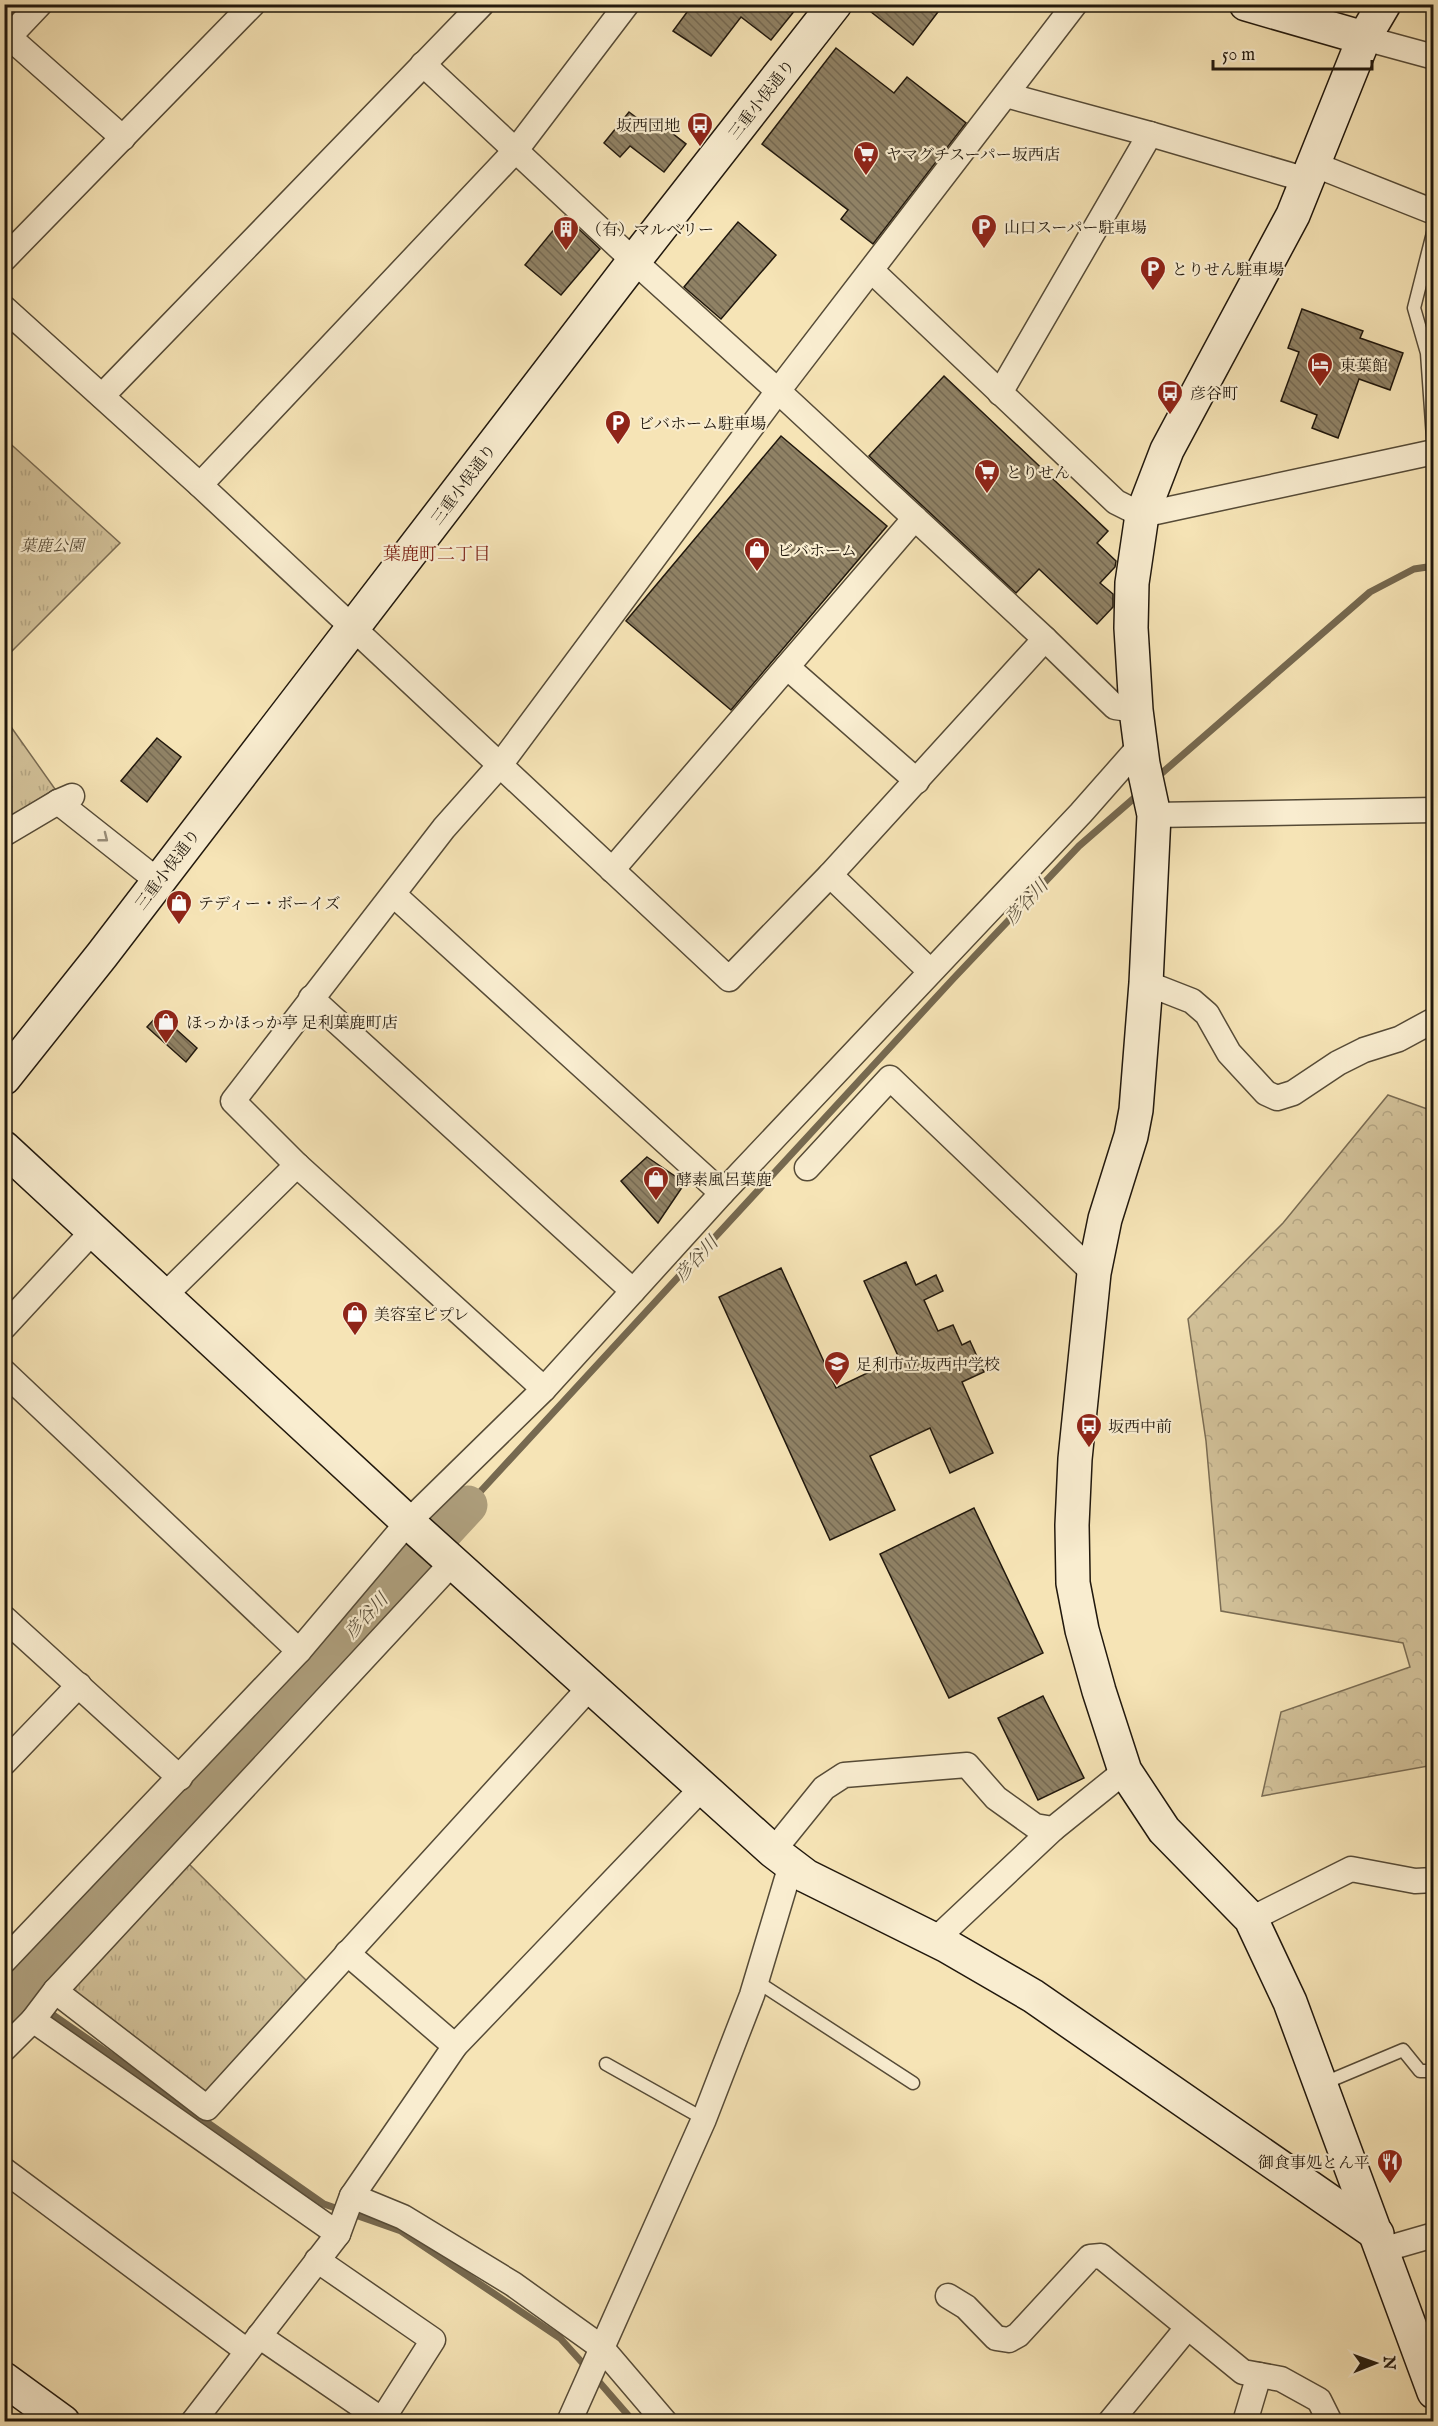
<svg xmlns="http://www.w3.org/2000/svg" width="1438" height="2426" font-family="'IM FELL English','Noto Serif JP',serif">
  <defs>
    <pattern id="forest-crowns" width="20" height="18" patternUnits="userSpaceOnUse" patternTransform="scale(1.5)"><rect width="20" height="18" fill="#d2c199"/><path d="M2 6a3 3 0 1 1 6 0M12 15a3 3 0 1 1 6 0" fill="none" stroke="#b4a583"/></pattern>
    <pattern id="park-tufts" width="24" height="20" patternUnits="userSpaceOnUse" patternTransform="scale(1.5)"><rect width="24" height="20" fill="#d2c199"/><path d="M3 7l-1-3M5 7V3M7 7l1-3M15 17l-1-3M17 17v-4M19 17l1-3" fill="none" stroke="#b4a583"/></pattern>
    <pattern id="building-back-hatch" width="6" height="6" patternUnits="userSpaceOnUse" patternTransform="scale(1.5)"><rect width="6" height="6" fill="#908265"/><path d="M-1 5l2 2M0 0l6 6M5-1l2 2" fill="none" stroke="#756952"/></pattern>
  </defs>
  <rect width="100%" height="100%" fill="#f6e4b6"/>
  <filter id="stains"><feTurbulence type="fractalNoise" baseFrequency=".00333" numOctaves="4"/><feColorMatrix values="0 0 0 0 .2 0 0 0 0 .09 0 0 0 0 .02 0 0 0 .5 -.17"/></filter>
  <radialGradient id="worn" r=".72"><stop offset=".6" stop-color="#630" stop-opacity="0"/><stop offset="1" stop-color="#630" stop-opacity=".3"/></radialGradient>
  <polygon fill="url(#forest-crowns)" stroke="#7a6c53" stroke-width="1.5" points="1388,1095 1433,1111 1433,1768 1428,1766 1262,1796 1281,1712 1410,1667 1403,1643 1221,1611 1206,1441 1188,1319 1283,1223"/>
  <g fill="url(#park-tufts)" stroke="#7a6c53" stroke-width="1.5">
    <polygon points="4,438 120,543 5,658 4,658"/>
    <polygon points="4,717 55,789 5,820 4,820"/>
    <polygon points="186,1861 310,1984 206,2100 64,1990"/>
  </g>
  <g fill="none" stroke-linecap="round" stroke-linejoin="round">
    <g stroke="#766950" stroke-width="7">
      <polyline points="1155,779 1370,592 1414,569 1434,566"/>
      <polyline points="468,1505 953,979 1079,846 1140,793"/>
      <polyline points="19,1991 324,2204 401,2231 560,2338 587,2368"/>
      <polyline points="594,2376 634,2422"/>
    </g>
    <polyline stroke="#ae9f7d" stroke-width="39" points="4,2007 468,1505"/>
  </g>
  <g fill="url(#building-back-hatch)" stroke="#21180d" stroke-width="1.5">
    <polygon points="693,4 800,4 771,40 741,17 711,56 673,31"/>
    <polygon points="861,4 944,4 913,45"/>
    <polygon points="836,48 894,93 907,77 966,123 873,244 841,219 848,210 762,144"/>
    <polygon points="629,112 653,130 659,123 686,144 664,172 630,146 620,157 604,143"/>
    <polygon points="565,216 600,249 561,295 525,265"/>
    <polygon points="738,222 776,255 721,319 684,287"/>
    <polygon points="1302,309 1363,331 1360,338 1403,353 1390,390 1359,379 1338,438 1312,428 1317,415 1281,401 1299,352 1288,348"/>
    <polygon points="944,376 1108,531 1097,543 1116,561 1115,567 1100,583 1113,594 1113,607 1097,624 1039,569 1016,593 869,456"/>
    <polygon points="781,436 887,526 731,710 626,621"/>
    <polygon points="157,738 181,757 147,802 121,781"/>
    <polygon points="159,1014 197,1048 186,1062 147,1027"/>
    <polygon points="647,1157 685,1183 658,1223 621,1181"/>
    <polygon points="906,1262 916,1285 936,1275 943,1291 924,1300 938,1331 953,1325 962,1345 970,1341 984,1372 962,1382 993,1453 950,1473 930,1428 870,1456 895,1510 830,1540 719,1297 781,1268 836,1388 899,1358 864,1281"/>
    <polygon points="974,1508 1043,1653 949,1698 880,1554"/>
    <polygon points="1043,1696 1084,1778 1038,1800 998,1718"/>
  </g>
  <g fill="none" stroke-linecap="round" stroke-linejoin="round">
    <defs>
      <g id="lane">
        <polyline points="1434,229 1414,308 1427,353 1434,452"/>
        <polyline points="756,1981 913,2083"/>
        <polyline points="606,2064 704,2119"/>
        <polyline points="1322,2084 1403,2050 1420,2071 1434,2071"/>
      </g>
      <g id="street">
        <polyline points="9,37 123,138"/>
        <polyline points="1364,38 1434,57"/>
        <polyline points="4,42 40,4"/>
        <polyline points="423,64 634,261 778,391 1045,639 1115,707 1136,710"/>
        <polyline points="1006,95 1150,134 1307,180"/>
        <polyline points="1313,164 1434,212"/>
        <polyline points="4,259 253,4"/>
        <polyline points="872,271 1116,502 1142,515 1434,452"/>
        <polyline points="4,308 200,485 729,979 830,875 1045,639"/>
        <polyline points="1000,393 1150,134"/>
        <polyline points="102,396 482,4"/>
        <polyline points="200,485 516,150 627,4"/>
        <polyline points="787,667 917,781"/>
        <polyline points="58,802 158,881"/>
        <polyline points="1154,815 1434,810"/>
        <polyline points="4,834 58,802 72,796"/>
        <polyline points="612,870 915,518"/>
        <polyline points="830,875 930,971"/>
        <polyline points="394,895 722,1193"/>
        <polyline points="1146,983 1192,1001 1207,1014 1229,1053 1266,1093 1277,1098 1293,1093 1338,1063 1364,1050 1399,1039 1434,1020"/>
        <polyline points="311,998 633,1291"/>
        <polyline points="807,1168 890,1078 1094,1273"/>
        <polyline points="164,1296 297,1165"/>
        <polyline points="4,1327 93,1231"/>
        <polyline points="4,1372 299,1651"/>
        <polyline points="544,1389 297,1165 233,1101 444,828 500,765 778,391 1075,4"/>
        <polyline points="4,1618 180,1778"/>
        <polyline points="4,1763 79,1685"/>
        <polyline points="773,1851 824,1788 844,1775 967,1765 996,1798 1035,1826 1053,1829 1125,1771"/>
        <polyline points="1251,1919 1351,1869 1415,1881 1434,1880"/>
        <polyline points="935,1940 1053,1829"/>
        <polyline points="347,1953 455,2046"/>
        <polyline points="4,1961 299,1651 408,1522 544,1389 722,1193 1081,813 1141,745"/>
        <polyline points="55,1991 207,2108 591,1686"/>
        <polyline points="33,2020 338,2234"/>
        <polyline points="4,2049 33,2020 55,1991 453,1562"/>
        <polyline points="4,2170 247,2351"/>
        <polyline points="352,2196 403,2217 513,2284 601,2347 665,2422"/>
        <polyline points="1382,2250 1434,2235"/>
        <polyline points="948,2296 966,2307 996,2338 1009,2340 1018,2335 1090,2257 1101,2256 1243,2372 1281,2379 1319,2400 1330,2422"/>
        <polyline points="259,2336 382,2420 433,2340 317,2260"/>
        <polyline points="193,2422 338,2234 352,2196 455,2046 703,1787"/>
        <polyline points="569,2422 704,2119 752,1995 791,1865"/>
        <polyline points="1110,2422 1187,2328"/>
        <polyline points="1245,2422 1259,2375"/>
      </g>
      <g id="secondary">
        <polyline points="1246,4 1364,38"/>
        <polyline points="1384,4 1364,38 1293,215 1167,450 1142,515 1132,583 1131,628 1136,710 1143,764 1154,815 1146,983 1136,1110 1131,1136 1105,1219 1094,1273 1075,1459 1072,1525 1073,1583 1082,1630 1099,1691 1125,1771 1164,1830 1251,1919 1290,2002 1434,2392"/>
        <polyline points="4,1078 102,955 634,261 835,4"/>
        <polyline points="4,1148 408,1522 773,1851 806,1876 947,1946 1033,1996 1377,2234"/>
        <polyline points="4,2379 63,2422"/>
      </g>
    </defs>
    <use href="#lane" stroke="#564b37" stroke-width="15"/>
    <use href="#street" stroke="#564b37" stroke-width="27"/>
    <use href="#secondary" stroke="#21180d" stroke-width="36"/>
    <use href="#lane" stroke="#f9edd0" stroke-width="12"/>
    <use href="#street" stroke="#f9edd0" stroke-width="24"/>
    <use href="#secondary" stroke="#f9edd0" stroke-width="33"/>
    <defs>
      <polyline id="rail" points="4,5 5,4"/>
    </defs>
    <use href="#rail" stroke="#21180d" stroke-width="7"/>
    <use href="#rail" stroke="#f9edd0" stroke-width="4.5" stroke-dasharray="14" stroke-linecap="butt"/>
  </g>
  <defs><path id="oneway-chevron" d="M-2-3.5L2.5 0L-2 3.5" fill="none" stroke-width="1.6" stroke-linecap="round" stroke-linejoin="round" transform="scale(1.5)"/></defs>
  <use stroke="#988d78" href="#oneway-chevron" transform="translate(104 838) rotate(38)"/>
  <defs>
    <symbol id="bus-pin" viewBox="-11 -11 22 30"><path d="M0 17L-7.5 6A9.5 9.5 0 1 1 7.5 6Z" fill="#8f2418" stroke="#f9edd0"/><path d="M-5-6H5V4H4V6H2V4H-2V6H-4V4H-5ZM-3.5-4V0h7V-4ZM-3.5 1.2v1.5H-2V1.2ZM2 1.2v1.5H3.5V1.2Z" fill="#fff"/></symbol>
    <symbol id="supermarket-pin" viewBox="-11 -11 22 30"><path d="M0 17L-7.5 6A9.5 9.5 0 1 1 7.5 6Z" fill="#8f2418" stroke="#f9edd0"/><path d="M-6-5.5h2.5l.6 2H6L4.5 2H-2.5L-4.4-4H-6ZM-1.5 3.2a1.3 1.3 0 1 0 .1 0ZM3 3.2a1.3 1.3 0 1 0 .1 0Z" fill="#fff"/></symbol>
    <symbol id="parking-pin" viewBox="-11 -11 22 30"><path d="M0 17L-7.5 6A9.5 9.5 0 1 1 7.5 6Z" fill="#8f2418" stroke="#f9edd0"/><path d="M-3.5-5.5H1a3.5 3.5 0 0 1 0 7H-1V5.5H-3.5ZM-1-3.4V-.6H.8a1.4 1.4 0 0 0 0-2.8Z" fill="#fff"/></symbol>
    <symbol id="building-pin" viewBox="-11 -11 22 30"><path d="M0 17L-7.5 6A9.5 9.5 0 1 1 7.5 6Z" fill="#8f2418" stroke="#f9edd0"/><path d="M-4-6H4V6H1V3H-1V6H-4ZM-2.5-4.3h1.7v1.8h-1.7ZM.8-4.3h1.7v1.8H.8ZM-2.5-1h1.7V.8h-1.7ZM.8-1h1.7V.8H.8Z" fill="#fff"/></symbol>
    <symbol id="hotel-pin" viewBox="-11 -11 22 30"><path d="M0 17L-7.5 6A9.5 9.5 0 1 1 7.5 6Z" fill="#8f2418" stroke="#f9edd0"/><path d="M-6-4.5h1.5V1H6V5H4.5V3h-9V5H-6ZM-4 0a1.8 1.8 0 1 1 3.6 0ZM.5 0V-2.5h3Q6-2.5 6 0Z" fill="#fff"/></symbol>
    <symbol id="shop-pin" viewBox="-11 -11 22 30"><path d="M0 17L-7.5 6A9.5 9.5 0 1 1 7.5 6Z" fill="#8f2418" stroke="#f9edd0"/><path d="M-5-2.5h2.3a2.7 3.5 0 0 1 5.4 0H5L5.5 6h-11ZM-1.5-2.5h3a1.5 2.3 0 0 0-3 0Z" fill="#fff"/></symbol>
    <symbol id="school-pin" viewBox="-11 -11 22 30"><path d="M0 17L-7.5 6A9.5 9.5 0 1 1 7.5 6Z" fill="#8f2418" stroke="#f9edd0"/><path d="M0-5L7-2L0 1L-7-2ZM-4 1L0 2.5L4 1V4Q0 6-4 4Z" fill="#fff"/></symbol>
    <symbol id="restaurant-pin" viewBox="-11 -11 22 30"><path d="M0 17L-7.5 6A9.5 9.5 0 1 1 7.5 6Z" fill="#8f2418" stroke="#f9edd0"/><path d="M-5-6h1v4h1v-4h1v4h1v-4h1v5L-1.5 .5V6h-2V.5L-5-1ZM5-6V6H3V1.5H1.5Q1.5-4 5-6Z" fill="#fff"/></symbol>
  </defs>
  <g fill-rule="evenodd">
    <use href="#bus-pin" x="685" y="110" width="30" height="40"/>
    <use href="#supermarket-pin" x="851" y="139" width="30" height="40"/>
    <use href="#parking-pin" x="969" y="212" width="30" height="40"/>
    <use href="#building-pin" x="551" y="214" width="30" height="40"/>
    <use href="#parking-pin" x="1138" y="254" width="30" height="40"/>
    <use href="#hotel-pin" x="1305" y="350" width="30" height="40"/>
    <use href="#bus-pin" x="1155" y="378" width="30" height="40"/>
    <use href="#parking-pin" x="603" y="408" width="30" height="40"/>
    <use href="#supermarket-pin" x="972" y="457" width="30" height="40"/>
    <use href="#shop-pin" x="742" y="535" width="30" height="40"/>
    <use href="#shop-pin" x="164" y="888" width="30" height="40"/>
    <use href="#shop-pin" x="151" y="1007" width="30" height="40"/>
    <use href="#shop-pin" x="641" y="1164" width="30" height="40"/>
    <use href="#shop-pin" x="340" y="1299" width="30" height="40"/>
    <use href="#school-pin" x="822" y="1349" width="30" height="40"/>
    <use href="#bus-pin" x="1074" y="1411" width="30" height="40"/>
    <use href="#restaurant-pin" x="1375" y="2147" width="30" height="40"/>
  </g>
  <g text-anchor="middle" stroke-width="4.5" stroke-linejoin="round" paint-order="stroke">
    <g font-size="16" fill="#21180d" stroke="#f9edd0">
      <text transform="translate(761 99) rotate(-52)" y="6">三重小俣通り</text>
      <text transform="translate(463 484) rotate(-53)" y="6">三重小俣通り</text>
      <text transform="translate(167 869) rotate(-53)" y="6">三重小俣通り</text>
    </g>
    <g font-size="16" fill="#21180d" stroke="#f9edd0" text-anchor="start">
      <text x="680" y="131" text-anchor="end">坂西団地</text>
      <text x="886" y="160">ヤマグチスーパー坂西店</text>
      <text x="1004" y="233">山口スーパー駐車場</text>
      <text x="586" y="235">（有）マルベリー</text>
      <text x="1172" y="275">とりせん駐車場</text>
      <text x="1340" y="371">東葉館</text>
      <text x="1190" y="399">彦谷町</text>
      <text x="638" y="429">ビバホーム駐車場</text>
      <text x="1006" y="478">とりせん</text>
      <text x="777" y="556">ビバホーム</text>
      <text x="198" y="909">テディー・ボーイズ</text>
      <text x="186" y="1028">ほっかほっか亭 足利葉鹿町店</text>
      <text x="676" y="1185">酵素風呂葉鹿</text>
      <text x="374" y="1320">美容室ピプレ</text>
      <text x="856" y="1370">足利市立坂西中学校</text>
      <text x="1108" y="1432">坂西中前</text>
      <text x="1370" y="2168" text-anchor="end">御食事処とん平</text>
    </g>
    <g font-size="16" font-style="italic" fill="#564b37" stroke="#f9edd0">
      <text x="52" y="551">葉鹿公園</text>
    </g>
    <g font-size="18" fill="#7a1f14" stroke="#f9edd0">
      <text x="437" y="560">葉鹿町二丁目</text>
    </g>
    <g font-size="18" font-style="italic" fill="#594e3a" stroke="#f9edd0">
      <text transform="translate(1026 902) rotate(-47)" y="6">彦谷川</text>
      <text transform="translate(696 1259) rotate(-47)" y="6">彦谷川</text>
      <text transform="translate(366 1616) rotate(-47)" y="6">彦谷川</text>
    </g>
  </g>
  <rect width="1438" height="2426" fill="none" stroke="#f6e4b6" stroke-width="24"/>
  <rect x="6" y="6" width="1426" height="2414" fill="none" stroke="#21180d" stroke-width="3"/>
  <rect x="12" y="12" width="1414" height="2402" fill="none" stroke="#21180d" stroke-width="1.5"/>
  <g transform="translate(1375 2363) rotate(89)" stroke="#f9edd0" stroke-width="4.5" paint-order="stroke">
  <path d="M0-4.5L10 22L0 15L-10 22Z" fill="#21180d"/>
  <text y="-9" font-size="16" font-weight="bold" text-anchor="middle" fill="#21180d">N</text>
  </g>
  <path d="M1213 60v9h159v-9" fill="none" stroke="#21180d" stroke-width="3"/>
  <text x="1222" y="60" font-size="18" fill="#21180d" stroke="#f9edd0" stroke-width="4.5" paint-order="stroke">50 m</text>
  <rect width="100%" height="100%" filter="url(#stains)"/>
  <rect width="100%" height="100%" fill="url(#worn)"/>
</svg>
